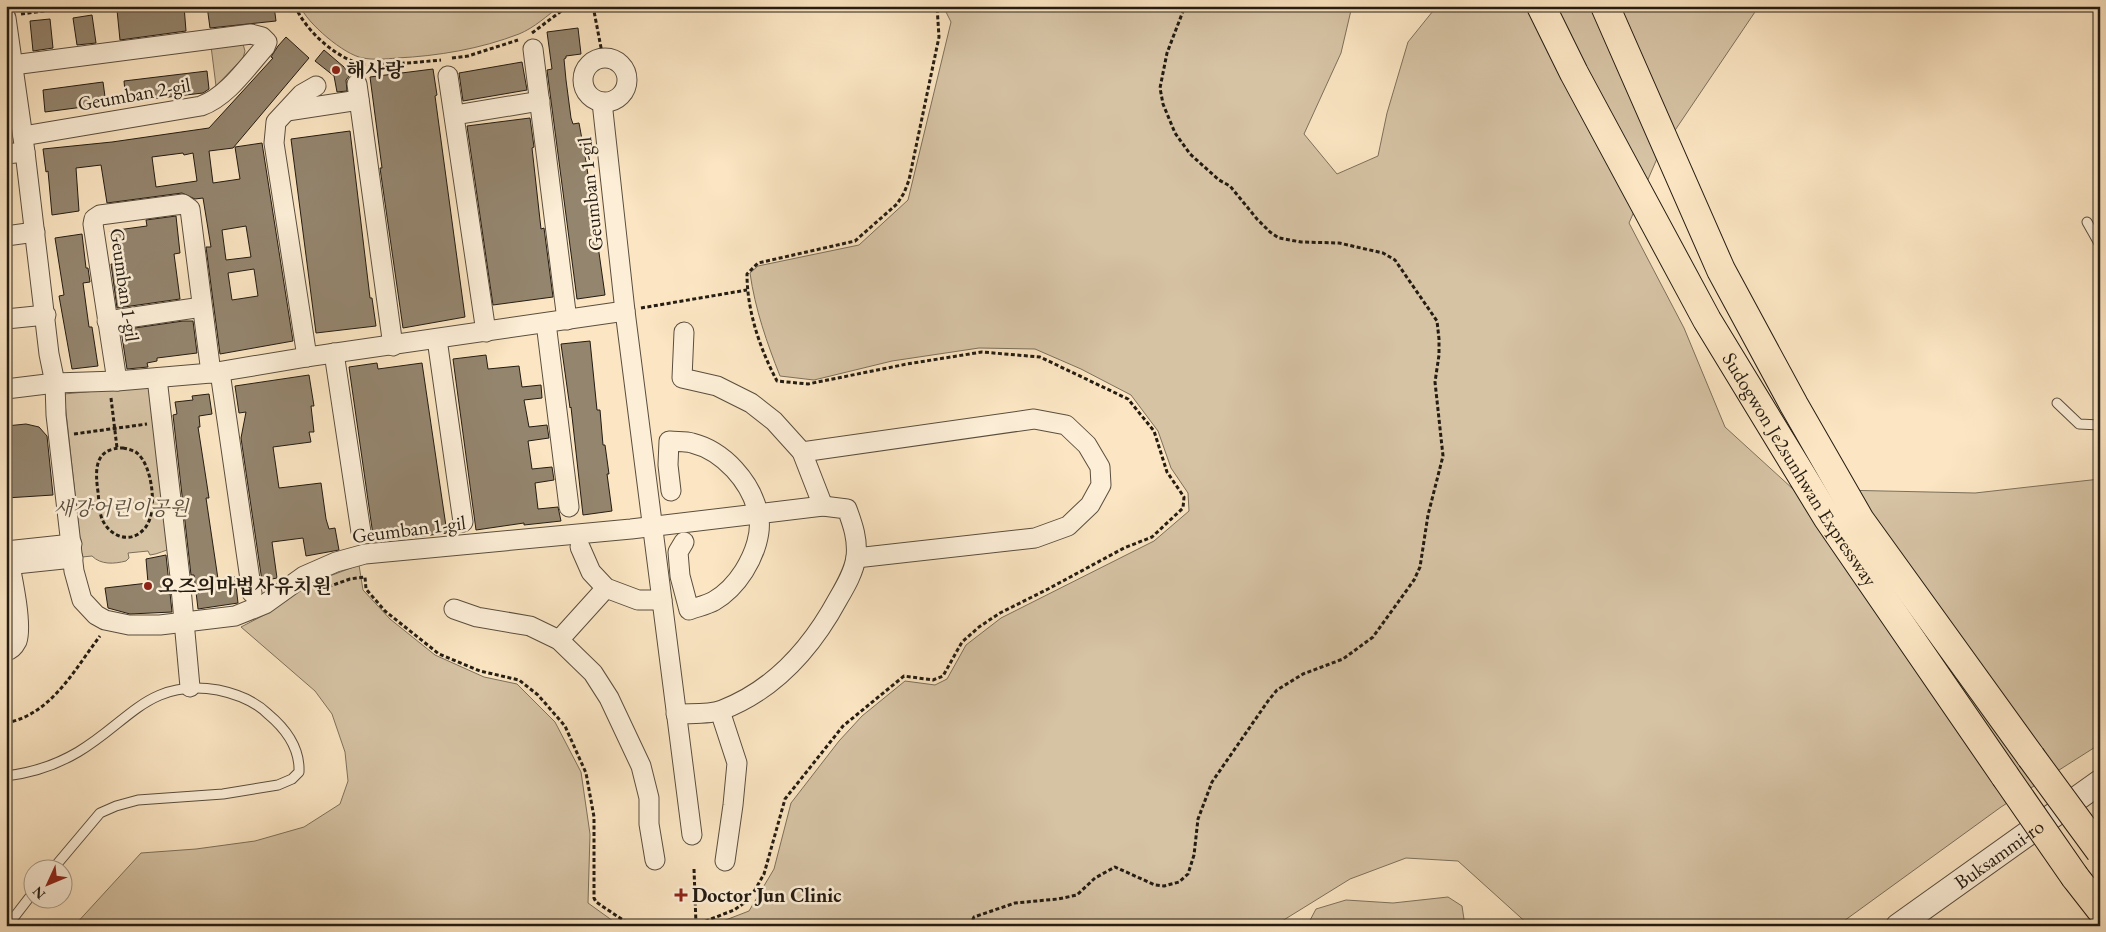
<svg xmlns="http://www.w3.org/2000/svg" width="2106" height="932" font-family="'EB Garamond','Noto Serif KR',serif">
  <rect width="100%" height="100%" fill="#fbe5c2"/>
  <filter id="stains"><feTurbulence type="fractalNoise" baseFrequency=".004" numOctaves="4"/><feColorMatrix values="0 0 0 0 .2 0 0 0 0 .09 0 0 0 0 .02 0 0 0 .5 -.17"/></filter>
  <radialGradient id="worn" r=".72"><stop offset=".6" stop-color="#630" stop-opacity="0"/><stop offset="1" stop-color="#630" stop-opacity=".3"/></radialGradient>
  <g fill="#d6c3a4" stroke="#7d705b">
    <path d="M300,6h260c-12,9 -26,22 -41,28 -39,15 -81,22 -122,24 -11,1 -24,2 -34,0 -19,-3 -56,-35 -63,-52z"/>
    <path d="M943,6h409l-11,47 -37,81 33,40 41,-18 9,-43 21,-71 29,-36h322l-100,148 -30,69 55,105 41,99 68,62 182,4 125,-14v265l-99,63 -164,119h-307l-72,-65 -52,-3 -56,21 -76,47h-564l39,-15 25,-42 17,-66 48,-62 23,-25 43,-35 30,4 12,-6 19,-34 35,-27 153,-77 35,-30 -1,-18 -17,-25 -13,-37 -27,-36 -50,-26 -46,-20 -56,-1 -87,13 -78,19 -34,-4c-13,-33 -25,-67 -30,-103l8,-7 101,-21 49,-45 43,-178z"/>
    <polygon points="243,44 245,51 243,58 216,86 211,46"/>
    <path d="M150,386l22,163c-8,1 -13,5 -22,6l-2,-4 -20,2 1,5 -3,3c-12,3 -25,4 -34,-5l-10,1 -18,-163z"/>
    <polygon points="359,565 363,590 390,619 435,655 484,677 517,684 555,722 581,772 590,834 588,903 620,926 74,926 141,853 196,849 255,841 304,827 340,804 348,781 345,752 332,714 315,691 241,627 268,613 311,583"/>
    <polygon points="1448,897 1462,906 1465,926 1307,926 1316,909 1346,900 1393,903"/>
  </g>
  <g fill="#94856e" stroke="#241c12" fill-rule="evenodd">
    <polygon points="170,6 184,6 186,31 120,40 117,10"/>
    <polygon points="207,6 274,6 276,21 210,28"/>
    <polygon points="92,15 96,43 77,45 73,18"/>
    <polygon points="50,19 53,48 33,51 30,21"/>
    <polygon points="578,28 581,54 566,56 566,58 564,59 566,80 571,118 573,124 579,123 586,161 605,295 577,299 547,70 552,69 547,32"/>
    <path d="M286,37l23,21 -76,90 -24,3 4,32 27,-4 -5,-32 27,-4 31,198 -73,13 -14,-107h5l-8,-49 -8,1 -13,-6 -75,10 -6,-38 -25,3 3,43 -27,4 -4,-44 -2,1 -3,-23 69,-7 97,-14 64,-70 -2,-1 7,-11zM183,153l1,2 9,-2 4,28 -41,6 -4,-30zM246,226l5,31 -25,3 -4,-30zM254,269l4,27 -26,4 -4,-27z"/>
    <polygon points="324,50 344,67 350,75 346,80 347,91 337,92 334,76 315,61"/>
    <polygon points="522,62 527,90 463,101 459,73"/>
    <polygon points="433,69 437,95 435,96 465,317 403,328 380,168 382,168 370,77"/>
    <polygon points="207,71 209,89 203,93 126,102 124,81"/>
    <polygon points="103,82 106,104 45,112 43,90"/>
    <polygon points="530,118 534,147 532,148 541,229 544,228 553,297 493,305 467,126"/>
    <polygon points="350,131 370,298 372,298 376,326 316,333 291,139"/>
    <polygon points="176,216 180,253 174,254 180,299 117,308 111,264 115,264 110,231 147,226 146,220"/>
    <polygon points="82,234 86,268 88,268 90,282 83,283 89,327 92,327 98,366 72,369 59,296 64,295 55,238"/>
    <polygon points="183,321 193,321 197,353 157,358 157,361 147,363 148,367 127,369 121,330"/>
    <polygon points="590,341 597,410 600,410 603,445 605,445 609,474 607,474 612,511 583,515 571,407 570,408 561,344"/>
    <polygon points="486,355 488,369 519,366 522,387 541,385 542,398 524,400 529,427 547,425 549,438 528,441 532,469 552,467 554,480 535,483 538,509 558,507 561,521 524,525 524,523 476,530 453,359"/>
    <polygon points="377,363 378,369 422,363 447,533 415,537 414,535 374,542 349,367"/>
    <polygon points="309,375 314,406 311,406 314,432 309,432 311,442 273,447 279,488 321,483 326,519 329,529 335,528 339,550 306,556 303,538 272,542 277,578 262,581 241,438 246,412 239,413 235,386"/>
    <polygon points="209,394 212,414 199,416 200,427 198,427 209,498 206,498 218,579 235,577 238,603 198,609 194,575 191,575 173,415 177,414 175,402 193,400 192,396"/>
    <polygon points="26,424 39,427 47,436 53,495 6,498 6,426"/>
    <polygon points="166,555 172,612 130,614 108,608 105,588 148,583 146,559"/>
  </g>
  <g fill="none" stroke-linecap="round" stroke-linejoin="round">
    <defs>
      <g id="service">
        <polyline points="2087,222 2100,245"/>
        <polyline points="2057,403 2079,424 2100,425"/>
        <path d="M6,776c25,-3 50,-11 72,-24 51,-30 71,-74 140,-62 19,4 36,10 50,24 18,15 32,34 31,58l-7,7 -14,6 -55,9 -85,6 -22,6 -16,7 -48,57"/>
        <polyline points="6,923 15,916 32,894"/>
      </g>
      <g id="minor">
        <path d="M6,18l19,134 24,202 6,29 1,32 18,156 8,29 14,15 9,5 24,5h31l75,-9 30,-12 39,-28 32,-14 29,-8 266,-25 192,-23 24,3c6,16 11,31 9,48 -2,15 -11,30 -18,42 -26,48 -64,91 -116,111 -13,5 -32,3 -46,4"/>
        <polyline points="533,49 567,320"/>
        <circle cx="605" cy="80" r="22"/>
        <path d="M13,65l238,-31 11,3 5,5 -2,5c-18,20 -38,50 -64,59l-178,30"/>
        <polyline points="448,76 486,332"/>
        <polyline points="357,84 393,346"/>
        <polyline points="602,102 625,311 692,835"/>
        <polyline points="287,111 359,100"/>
        <polyline points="455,115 540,101"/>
        <polyline points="6,154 25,152"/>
        <polyline points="6,236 35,232"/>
        <polyline points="6,319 46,315"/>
        <polyline points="107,321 202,307"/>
        <polyline points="546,323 569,507"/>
        <polyline points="684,332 682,378 717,386 751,403 774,421 802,452 823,506"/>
        <polyline points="437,339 463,522"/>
        <polyline points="334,353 361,532"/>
        <polyline points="307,357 274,143 276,122 302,94 316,86"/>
        <polyline points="220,372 252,593"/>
        <polyline points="157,378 180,577 190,687"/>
        <polyline points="117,381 93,224 94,219 100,215 183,204 190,209 211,373"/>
        <polyline points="6,389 55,383 117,381 211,373 307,357 625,311"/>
        <polyline points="802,452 1034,419 1066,425 1087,445 1100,467 1101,485 1090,505 1068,526 1035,538 856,558"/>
        <path d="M671,491l-3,-26 1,-24c8,1 16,0 23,2 32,8 59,39 66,70 5,19 -4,42 -14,58 -7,11 -18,23 -30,30 -7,4 -17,6 -25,9l-9,-34 -2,-24 6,-10"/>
        <polyline points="580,547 591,572 606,588 638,600 662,600"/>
        <polyline points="6,551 72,544"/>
        <polyline points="6,565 73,558"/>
        <polyline points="454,609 477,617 530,626 559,640 593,673 609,698 641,766 649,798 649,824 655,860"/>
        <polyline points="559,640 606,588"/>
        <path d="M6,651c5,-1 9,-6 11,-10 6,-17 -6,-70 -10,-90"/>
        <polyline points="720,711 737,763 733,805 725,861"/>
      </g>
      <g id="tertiary">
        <path id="s1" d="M1898,926l202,-144"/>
      </g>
      <g id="motorway">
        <path id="s2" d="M1541,6l33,67 133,247 120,197 178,259"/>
        <polyline points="1605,6 1721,270 1794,405 1860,520 2031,757"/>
        <polyline points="2075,877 2100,909"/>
      </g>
    </defs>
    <use href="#service" stroke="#5a4e3e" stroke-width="11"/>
    <use href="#minor" stroke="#5a4e3e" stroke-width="21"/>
    <use href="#tertiary" stroke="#5a4e3e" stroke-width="26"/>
    <use href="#motorway" stroke="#241c12" stroke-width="30"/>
    <g stroke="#241c12" stroke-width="3" stroke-dasharray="4 2.5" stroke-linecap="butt">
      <path d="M295,6c11,25 39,50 65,58 6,1 13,0 19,0 21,0 41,-2 62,-4"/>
      <polyline points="593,6 603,58"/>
      <polyline points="21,14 82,6"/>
      <polyline points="532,33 568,6"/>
      <polyline points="452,58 468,56 518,40"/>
      <polyline points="641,308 747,290"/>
      <polyline points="111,398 117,448"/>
      <polyline points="74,434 147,424"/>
      <path d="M123,448c5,1 10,2 14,5 16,13 21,60 8,75 -14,17 -35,9 -43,-9 -3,-8 -3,-18 -4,-27 -3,-22 -4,-44 25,-44z"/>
      <polyline points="82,509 153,502"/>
      <polyline points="322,589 350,579 365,577 366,589 385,611 439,654 480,671 519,680 538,695 565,726 586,773 594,817 594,898 596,902 632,926"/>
      <path d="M6,723c46,-9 68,-53 94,-87"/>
      <polyline points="694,869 696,924"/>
      <path d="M693,926l41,-16 13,-9 8,-11 9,-16 21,-75 58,-73 61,-50 29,4 10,-4 19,-34 17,-15 21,-14 48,-24 76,-41 28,-11 31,-29 1,-11 -17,-25 -13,-41 -26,-32 -88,-42 -58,-5 -75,12 -99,20 -31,-3c-17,-32 -30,-70 -30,-107l11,-11 97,-22 42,-37 7,-11 5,-13 30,-143 -2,-31"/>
      <polyline points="970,926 974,917 1015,903 1058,899 1077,895 1095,878 1115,867 1155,885 1164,886 1179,882 1188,874 1194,855 1198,819 1212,782 1268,701 1277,690 1303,674 1343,659 1373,637 1414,580 1420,567 1428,515 1443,456 1435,382 1439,355 1439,339 1437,321 1395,260 1383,253 1339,243 1301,242 1279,238 1270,232 1257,219 1230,186 1219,180 1190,154 1175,133 1163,104 1160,88 1167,53 1185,6"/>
    </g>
    <use href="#service" stroke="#fceed7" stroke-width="9"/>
    <use href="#minor" stroke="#fceed7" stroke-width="19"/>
    <use href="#tertiary" stroke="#fceed7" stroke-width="24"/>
    <use href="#motorway" stroke="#fbe5c2" stroke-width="28"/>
    <defs>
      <g id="motorway-bridge">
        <polyline points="2031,757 2100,851"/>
        <polyline points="2005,776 2075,877"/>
      </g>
    </defs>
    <use href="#motorway-bridge" stroke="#241c12" stroke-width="30" stroke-linecap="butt"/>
    <use href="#motorway-bridge" stroke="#fbe5c2" stroke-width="28"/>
  </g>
  <g fill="#8f2418" stroke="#fceed7" stroke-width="2">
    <circle cx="336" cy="70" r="5"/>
    <circle cx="148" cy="586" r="5"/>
    <path d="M678.5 887.5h5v5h5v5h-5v5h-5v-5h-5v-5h5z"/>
  </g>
  <g text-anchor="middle" stroke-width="5" stroke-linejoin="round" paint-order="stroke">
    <g font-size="20" font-weight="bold" fill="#241c12" stroke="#fceed7" text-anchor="start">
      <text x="346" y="77">해사랑</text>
      <text x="158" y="593">오즈의마법사유치원</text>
      <text x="692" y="902">Doctor Jun Clinic</text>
    </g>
    <g font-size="20" fill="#241c12" stroke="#fceed7">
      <text transform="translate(134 94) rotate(-10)" y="7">Geumban 2-gil</text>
      <text transform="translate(590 194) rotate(-96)" y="7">Geumban 1-gil</text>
      <text transform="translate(125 285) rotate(82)" y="7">Geumban 1-gil</text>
      <text dy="7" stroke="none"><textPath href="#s2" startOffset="531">Sudogwon Je2sunhwan Expressway</textPath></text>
      <text transform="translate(409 529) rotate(-7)" y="7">Geumban 1-gil</text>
      <text dy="7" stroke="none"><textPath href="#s1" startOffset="124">Buksammi-ro</textPath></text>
    </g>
    <g font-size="20" font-style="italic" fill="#594e3e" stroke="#fceed7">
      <text x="121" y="515">새강어린이공원</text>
    </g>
  </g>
  <rect width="2106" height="932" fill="none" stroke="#fbe5c2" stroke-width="25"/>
  <rect x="8" y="8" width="2091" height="917" fill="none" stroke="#241c12" stroke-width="2.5"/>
  <rect x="12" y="12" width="2081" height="907" fill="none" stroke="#241c12"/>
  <g transform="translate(48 884) rotate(226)"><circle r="24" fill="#fceed7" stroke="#a69a88"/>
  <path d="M0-4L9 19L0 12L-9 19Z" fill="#8f2418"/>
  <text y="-8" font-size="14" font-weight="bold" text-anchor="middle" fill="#241c12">N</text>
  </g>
  <rect width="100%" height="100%" filter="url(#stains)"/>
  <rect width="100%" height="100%" fill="url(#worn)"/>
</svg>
